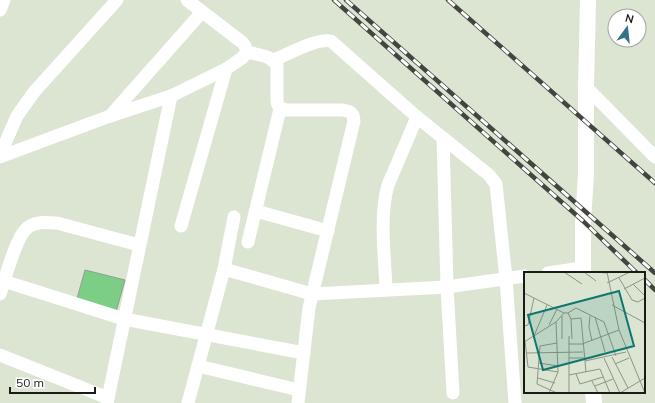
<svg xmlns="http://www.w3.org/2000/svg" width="655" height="403" font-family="Mulish,sans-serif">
  <rect width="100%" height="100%" fill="#dbe5d2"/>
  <polygon fill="#7cce87" stroke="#8f9f91" points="85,270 125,280 116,312 76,302"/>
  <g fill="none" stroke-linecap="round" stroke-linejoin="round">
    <g stroke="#fff" stroke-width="13">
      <polyline points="0,10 4,0"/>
      <path d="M247,52c11,3 24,3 30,13v36c1,7 3,8 10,9h56l7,2 3,3 1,6 -45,187 -11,95"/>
      <path d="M274,60c15,-6 42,-22 57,-19l86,76 72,58 7,9 10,95 9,124"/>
      <polyline points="586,87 655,157"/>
      <polyline points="110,116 202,12"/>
      <polyline points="443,138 447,287 453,393"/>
      <polyline points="0,155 17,116 34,92 117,0"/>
      <polyline points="0,157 110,116 171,96 226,69 242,58 247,52 245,46 243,43 187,0"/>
      <polyline points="256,211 328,231"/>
      <polyline points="181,226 226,69"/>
      <polyline points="248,242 280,109"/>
      <polyline points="224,269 312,294 447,287 525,276"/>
      <polyline points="548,273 582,268"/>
      <polyline points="0,280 124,319 304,353"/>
      <path d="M386,290c-1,-32 -7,-74 2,-105l29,-68"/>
      <path d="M0,294c5,-15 15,-53 25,-64 8,-9 21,-8 32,-7l82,22"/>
      <polyline points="0,355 108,398"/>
      <polyline points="198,366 299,390"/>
      <polyline points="107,403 171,96"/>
      <polyline points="188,403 224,269 234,217"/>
    </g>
    <g stroke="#fff" stroke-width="16">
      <polyline points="583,273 583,221 586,175 586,87 588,0"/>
      <polyline points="593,392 594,403"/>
    </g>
    <defs>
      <g id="rail">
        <polyline points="334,0 583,221 637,273"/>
        <polyline points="346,0 655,273"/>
        <polyline points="448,0 655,183"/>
        <polyline points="644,279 655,290"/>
      </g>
    </defs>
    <use href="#rail" stroke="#42463e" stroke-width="4.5"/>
    <use href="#rail" stroke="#fff" stroke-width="3" stroke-dasharray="9" stroke-linecap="butt"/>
  </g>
  <g transform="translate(524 272)">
    <rect width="121" height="121" fill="#dbe5d2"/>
    <path fill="none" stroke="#8d9587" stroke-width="1" d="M40,0l18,12M60,0l12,9M70,0l13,1M83,0l12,58 26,63M95,6l13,22 6,2 7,-4M83,11l23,-11M109,12l12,12M100,17l21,-11M0,21l40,20 -8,9 -32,20M88,33l33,18M40,41h4l3,6 10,-1 5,54M44,41l8,-5 28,14 12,34M66,44l-1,11 3,14M71,45l10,35M47,47l1,20M25,53l8,-16M0,54l4,-1 6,-27M10,64l13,-31M45,64v57M38,67v-23M1,69l3,26 30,5M33,71l-17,3 -3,38 20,9M45,72h13l37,-14M3,81l56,-1M88,85l16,31M45,86h15M80,86l16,35 25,-15M61,89l41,-9M15,91l19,3M91,92l14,-6M52,102l4,10 23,-7M45,103l31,-6 10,24M14,106l17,5M68,109l6,12M71,114l18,-7M25,121l9,-21 -2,-50"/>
    <path fill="#0f766e" fill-opacity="0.15" stroke="#0f766e" stroke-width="2" d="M95,19l15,55 -91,24 -15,-55z"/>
    <rect width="121" height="121" fill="none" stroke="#191c16" stroke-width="2"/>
  </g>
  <g transform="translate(627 28) rotate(15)"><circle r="19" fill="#ffffff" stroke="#a3a4a2"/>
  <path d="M0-3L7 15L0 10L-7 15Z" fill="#337387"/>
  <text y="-6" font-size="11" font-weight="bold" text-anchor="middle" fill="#191c16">N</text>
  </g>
  <path d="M10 387v6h85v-6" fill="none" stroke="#191c16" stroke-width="2"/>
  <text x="16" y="387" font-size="12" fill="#191c16" stroke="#ffffff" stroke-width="3" paint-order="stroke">50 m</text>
</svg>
